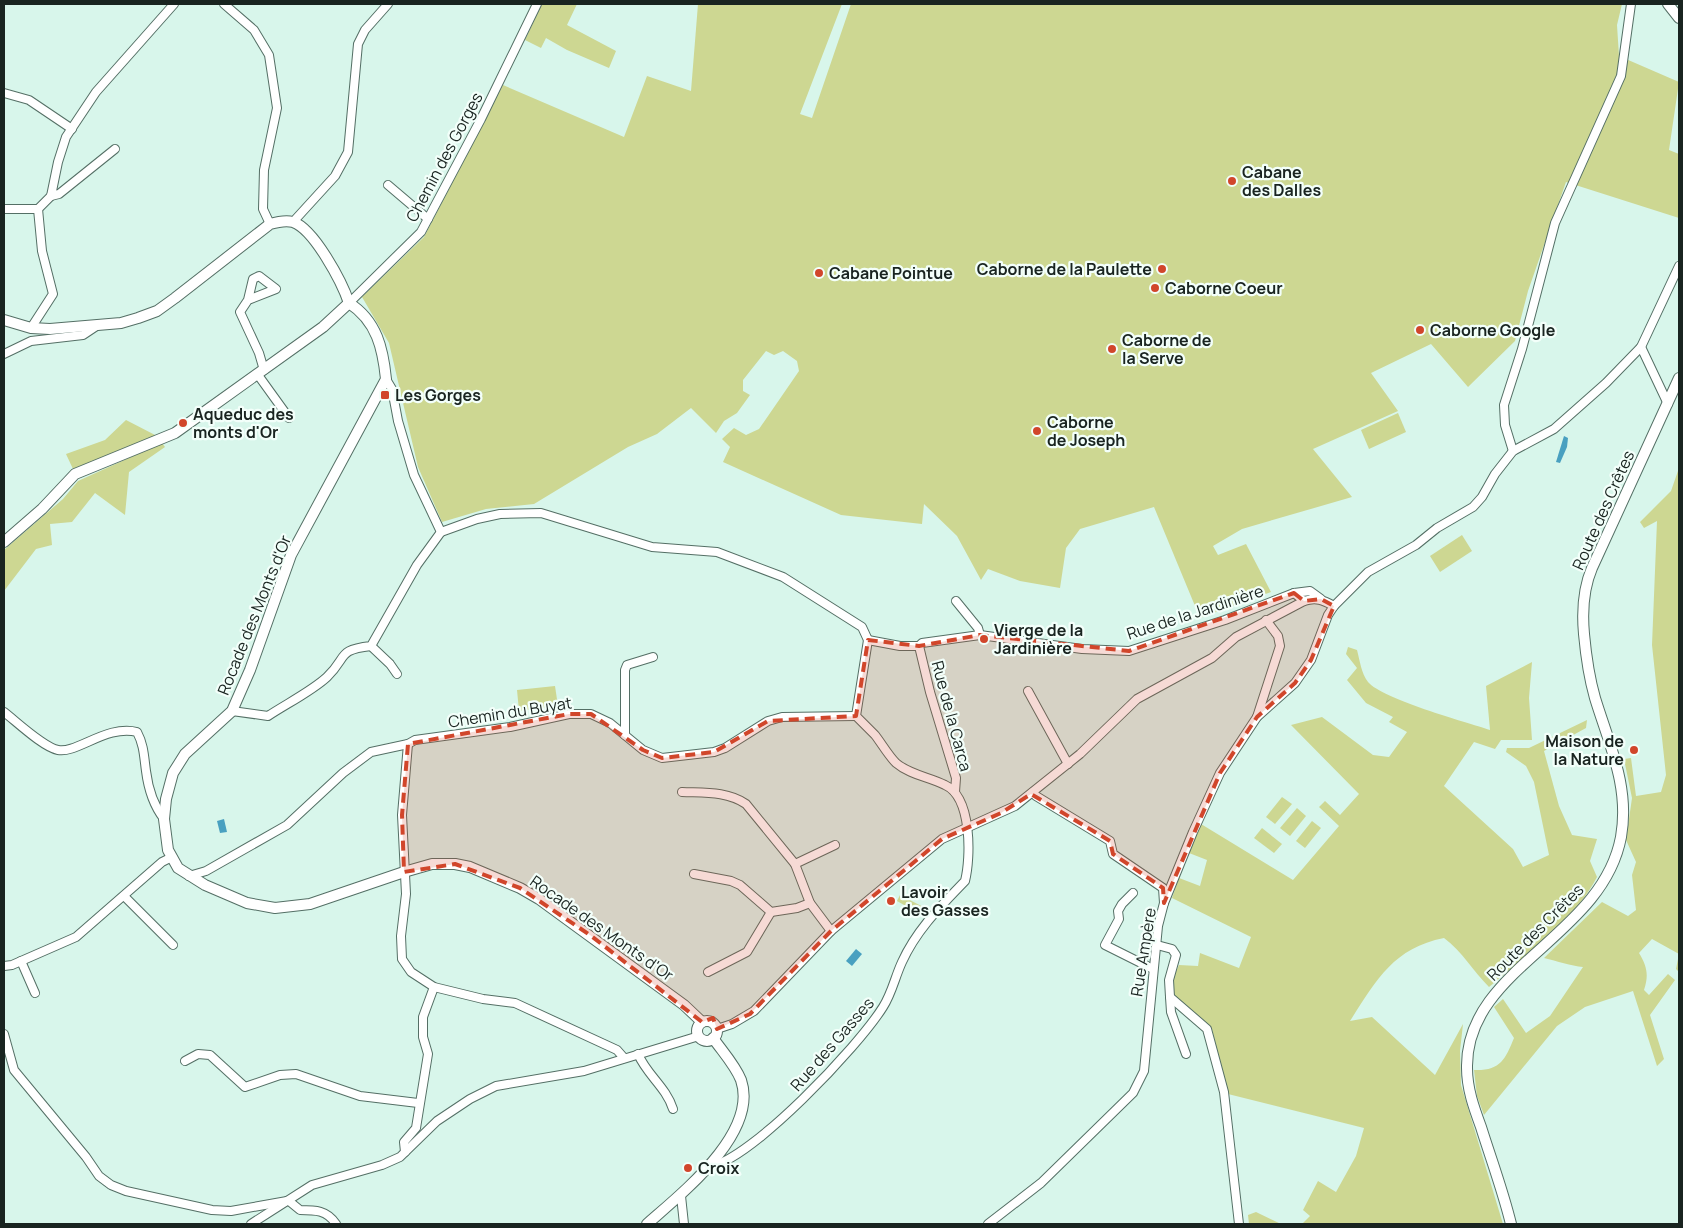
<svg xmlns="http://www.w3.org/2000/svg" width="1683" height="1228" font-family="Manrope,sans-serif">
  <rect width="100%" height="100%" fill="#d8f6eb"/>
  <g fill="#cdd792">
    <polygon points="542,4 577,4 567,25 616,51 609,68 567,50 546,38 541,48 525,40"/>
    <polygon points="698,4 842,4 800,114 812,118 851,4 1622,4 1617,25 1619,56 1679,82 1669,150 1679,154 1679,218 1566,182 1528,291 1515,341 1468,387 1431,344 1371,373 1398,411 1313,449 1352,497 1242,529 1213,546 1218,555 1246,544 1271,592 1200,618 1154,507 1080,529 1066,548 1060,588 1020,581 988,569 981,580 957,536 924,504 922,524 841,515 723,462 730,447 722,439 734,428 746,435 759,429 799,371 797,361 783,351 774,355 766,351 743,380 743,391 750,395 737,413 724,421 716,433 691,408 657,434 628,447 534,504 486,509 442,522 418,467 389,343 362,297 424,237 503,85 624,137 647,76 691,91"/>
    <polygon points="1398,413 1406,432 1369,449 1361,430"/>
    <polygon points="126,420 157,436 73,469 66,454 105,440"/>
    <polygon points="162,443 165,447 129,472 125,515 95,493 72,522 50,524 52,545 36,549 4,591 4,550 63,499 78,481"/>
    <path d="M1679,468v504l-3,-3 3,-15 -27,-15 -13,14c8,13 10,22 5,37l5,5 19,-21 7,6 -25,35 14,44 -7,7 -24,-75 -48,16 -28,19 -73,89 -7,-19 -3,-26c26,1 31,-10 40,-32l-20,-31 9,-8 23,34 24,-17 33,-49c-12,-1 -26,-6 -39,-9l58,-56 26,14 8,-6 -4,-35 4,-13 -10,-22 6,-42 -8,-39 7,-1 5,38 25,-4 5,-17 -14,-130 5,-124 -13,7 -4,-6 31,-31z"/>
    <polygon points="1462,535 1472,551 1440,572 1430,556"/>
    <path d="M1348,647l9,3c3,11 4,23 11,32 14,17 98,40 122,48l-4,-44 46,-24 -3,36 3,42h-31l-6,9 -21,-7 -30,44 69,63 10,18 26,-12 -15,-73 -8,-16 -20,-14 1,-4h22l58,-28 -1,8 -42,23 15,55 13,29 25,4 -7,22 7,16c-24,46 -70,77 -108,110 -16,-16 -27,-36 -45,-49 -51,10 -68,43 -94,83l22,-4 63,58 28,-51 -3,27 1,34 42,139h-201l8,-8 -7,-6 15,-29 18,11 20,-36 8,-28 -136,-34 -16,-65 -39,-33v-18l6,-13 19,1 2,-13 39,15 12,-31 -79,-39 7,-20 21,8 7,-26 -18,-7 12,-29 92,56 46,-54 -20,-19 6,-6 15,14 19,-21 -68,-69 31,-8 51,38 16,2 18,-25 -18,-10 4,-5 -27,-14 -19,-23 10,-12 -11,-14z"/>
    <polygon points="555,686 558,706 519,711 517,690"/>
    <polygon points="1282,797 1292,804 1275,824 1266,817"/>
    <polygon points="1297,808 1306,816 1290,836 1280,828"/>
    <polygon points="1312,821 1321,828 1305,848 1296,841"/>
    <polygon points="1262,828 1282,844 1274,853 1254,838"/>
    <polygon points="900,895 933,912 927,918 897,901"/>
    <polygon points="1256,1212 1281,1224 1249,1224 1248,1215"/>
  </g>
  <g fill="#49a0c0">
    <polygon points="1564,436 1568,438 1567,447 1560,463 1556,462"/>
    <polygon points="224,819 227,832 220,833 217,821"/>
    <polygon points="856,949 862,954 852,966 846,961"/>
  </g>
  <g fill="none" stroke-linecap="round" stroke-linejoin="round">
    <defs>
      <g id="minor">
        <polyline points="224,4 254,30 269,55 277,108 264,170 263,209 270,224"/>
        <polyline points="4,93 29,100 72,129"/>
        <polyline points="388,185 428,219"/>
        <polyline points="51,196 59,194 115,149"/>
        <polyline points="4,209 38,209 51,196 58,162 66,137 96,92 174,4"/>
        <polyline points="293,222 335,176 348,152 358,44 365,30 388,4"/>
        <polyline points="248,300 253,279 259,276 276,289 248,300 240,312 259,353 264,370"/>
        <polyline points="349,303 421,232 481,119 537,4"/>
        <polyline points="31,328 53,294 42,251 38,209"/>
        <polyline points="1641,347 1668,404"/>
        <polyline points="4,354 31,341 83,335 98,325"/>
        <polyline points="258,375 289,418"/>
        <polyline points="386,379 392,389 398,421 414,475 441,532 477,519 500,514 541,513 652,547 717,552 783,577 862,627 868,640"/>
        <polyline points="1513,451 1505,425 1504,405 1522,349 1555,223 1621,76 1631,4"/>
        <polyline points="956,601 978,628 980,635"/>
        <polyline points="1304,601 1294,593 1310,591 1321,599"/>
        <polyline points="868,640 900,646 919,646 922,643 980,635 1082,649 1129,651 1225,620 1294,593"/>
        <polyline points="371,646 390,664 397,674"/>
        <polyline points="919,646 930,692 956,778 955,792"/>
        <polyline points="1028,691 1068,764"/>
        <path d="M232,711l36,5c18,-12 44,-25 59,-39 21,-20 9,-27 44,-31l46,-81 24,-33"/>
        <path d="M4,712c13,10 39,35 54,38 18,4 50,-26 79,-18 7,13 7,25 9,39 2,16 8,35 18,48"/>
        <polyline points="1257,717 1280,646 1278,636 1266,620"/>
        <polyline points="625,735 625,670 627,665 653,657"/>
        <polyline points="408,744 402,815 406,894 401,936 402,959 411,972 434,987 483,999 515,1003 617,1050 624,1058"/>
        <path d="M682,792c22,1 45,-1 64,12l49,60 15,39 21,28"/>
        <polyline points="1033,792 1036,796 1110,841 1113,854 1163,888 1164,903"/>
        <polyline points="795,864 835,845"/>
        <polyline points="694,874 731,881 740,885 771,912 797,908 810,903"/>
        <polyline points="189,876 206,871 287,825 343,773 371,752 408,744 415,740 510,727 569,714 591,714 610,723 643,750 662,758 714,752 725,748 768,721 782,717 856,716"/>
        <polyline points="1133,893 1122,904 1118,911 1119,919 1105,945 1153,969"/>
        <polyline points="124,896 173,945"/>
        <polyline points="1157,945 1172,949 1176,955 1169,980 1170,997 1207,1029 1224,1092 1239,1224"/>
        <polyline points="21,961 35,993"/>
        <polyline points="4,966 12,965 76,937 162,862 170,858"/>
        <polyline points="708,972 747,952 771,912"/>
        <polyline points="1170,997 1171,1012 1186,1054"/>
        <path d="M717,1029l15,-5 22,-13 77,-80 111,-92 73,-33 65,-52 57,-55 75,-41 24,-21 68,-36c12,-4 19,-1 30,5"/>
        <polyline points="4,1034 14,1070 86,1157 99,1176 111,1185 126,1191 212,1210 231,1211 287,1201"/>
        <path d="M638,1054c9,21 28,33 35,55"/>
        <polyline points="185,1061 198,1054 210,1055 245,1087 280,1075 296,1074 360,1096 418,1103"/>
        <polyline points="405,1152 404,1142 416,1128 428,1054 423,1037 423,1017 434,987"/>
        <path d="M709,1167c43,-8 149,-120 174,-160 9,-14 12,-30 19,-45 15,-33 39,-56 63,-81 6,-24 7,-84 -20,-96 -15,-8 -35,-10 -49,-22 -8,-8 -14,-19 -21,-28 -6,-6 -13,-13 -19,-19l12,-76"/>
        <polyline points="681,1196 684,1224"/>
        <path d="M289,1201l11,9c15,0 27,0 36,14"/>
        <polyline points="251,1224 312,1185 382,1165 400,1157 437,1121 470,1099 496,1086 584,1071 699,1036"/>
        <polyline points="988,1224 1041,1183 1133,1093 1144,1071 1158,926 1164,903 1193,832 1220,773 1257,717 1295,683 1311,660 1328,615 1334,606 1368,572 1416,545 1437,528 1473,507 1482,497 1495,474 1513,451 1554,429 1606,383 1641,347 1679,266"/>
      </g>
      <g id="tertiary">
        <polyline points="1668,4 1679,18"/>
        <path d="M4,320l27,8 19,1 71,-6 17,-5 19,-7 18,-13 95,-74c7,-2 15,-4 23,-2 21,7 49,60 56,81 28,18 34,46 37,76l-95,176 -41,115 -18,41 -47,43 -12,19 -7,26 -2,20 4,31 10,18 27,17 42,18 28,5 35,-4 94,-32 28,-8h23l15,3 50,21 19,11 145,106 18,17"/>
        <polyline points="4,542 42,509 75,474 175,433 323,327 349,303"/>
        <circle cx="707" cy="1031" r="10"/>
        <path d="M647,1224c34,-30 112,-91 94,-144 -6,-15 -19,-29 -28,-42"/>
        <path d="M1511,1224c-8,-33 -20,-65 -30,-97 -7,-19 -14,-38 -14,-59 -2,-100 135,-130 154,-231 9,-50 -12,-93 -26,-139 -6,-21 -9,-42 -11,-64 -2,-22 -1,-45 8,-66l87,-190"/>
      </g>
    </defs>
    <use href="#minor" stroke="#546f65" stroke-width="10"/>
    <use href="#tertiary" stroke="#546f65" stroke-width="12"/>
    <use href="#minor" stroke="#fff" stroke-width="8"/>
    <use href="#tertiary" stroke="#fff" stroke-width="10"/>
  </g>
  <path fill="#d1462b" fill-opacity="0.2" stroke="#d1462b" stroke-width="4" stroke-dasharray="10 6" stroke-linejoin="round" d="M1294,593l10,8 17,-2 13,7 -23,54 -16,23 -38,34 -37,56 -56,130 -1,-15 -50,-34 -3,-13 -79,-47 -30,19 -59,26 -111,92 -81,83 -33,15 -4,-11 -11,4 -112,-87 -70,-47 -65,-24 -51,8 -2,-57 6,-71 161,-30h22l52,36 19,8 52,-6 54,-31 88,-5 12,-76 51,6 61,-11 149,16z"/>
  <g fill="#d1462b" stroke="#f3fffa" stroke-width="2">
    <circle cx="1232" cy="181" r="5"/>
    <circle cx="1162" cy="269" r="5"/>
    <circle cx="819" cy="273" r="5"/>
    <circle cx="1155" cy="288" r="5"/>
    <circle cx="1420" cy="330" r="5"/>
    <circle cx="1112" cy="349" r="5"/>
    <rect x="380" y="390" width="10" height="10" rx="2.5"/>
    <circle cx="183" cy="423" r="5"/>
    <circle cx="1037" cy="431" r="5"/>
    <circle cx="984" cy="639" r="5"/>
    <circle cx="1634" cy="750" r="5"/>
    <circle cx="891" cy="901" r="5"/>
    <circle cx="688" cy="1168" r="5"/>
  </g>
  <g text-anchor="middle" stroke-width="4.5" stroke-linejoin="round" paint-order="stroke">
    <g font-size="16" fill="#192420" stroke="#f3fffa">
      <text transform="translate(444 157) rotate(-62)" y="6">Chemin des Gorges</text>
      <text transform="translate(1603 510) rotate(-66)" y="6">Route des Crêtes</text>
      <text transform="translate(1195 612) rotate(-18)" y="6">Rue de la Jardinière</text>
      <text transform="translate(254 615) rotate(-68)" y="6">Rocade des Monts d'Or</text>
      <text transform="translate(510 712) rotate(-9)" y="6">Chemin du Buyat</text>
      <text transform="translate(952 716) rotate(75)" y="6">Rue de la Carca</text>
      <text transform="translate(602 928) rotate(35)" y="6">Rocade des Monts d'Or</text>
      <text transform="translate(1535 932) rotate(-45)" y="6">Route des Crêtes</text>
      <text transform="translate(1143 952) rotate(-81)" y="6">Rue Ampère</text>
      <text transform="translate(832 1044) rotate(-49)" y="6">Rue des Gasses</text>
    </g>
    <g font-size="16" font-weight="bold" fill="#192420" stroke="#f3fffa" text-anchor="start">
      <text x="1242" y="178">Cabane<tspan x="1242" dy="18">des Dalles</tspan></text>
      <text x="1152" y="275" text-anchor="end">Caborne de la Paulette</text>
      <text x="829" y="279">Cabane Pointue</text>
      <text x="1165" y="294">Caborne Coeur</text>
      <text x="1430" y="336">Caborne Google</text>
      <text x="1122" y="346">Caborne de<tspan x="1122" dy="18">la Serve</tspan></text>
      <text x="395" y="401">Les Gorges</text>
      <text x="193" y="420">Aqueduc des<tspan x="193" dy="18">monts d'Or</tspan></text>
      <text x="1047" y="428">Caborne<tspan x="1047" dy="18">de Joseph</tspan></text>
      <text x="994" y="636">Vierge de la<tspan x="994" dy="18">Jardinière</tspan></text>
      <text x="1624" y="747" text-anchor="end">Maison de<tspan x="1624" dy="18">la Nature</tspan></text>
      <text x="901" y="898">Lavoir<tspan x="901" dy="18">des Gasses</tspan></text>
      <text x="698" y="1174">Croix</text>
    </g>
  </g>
  <rect width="1683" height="1228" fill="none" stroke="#192420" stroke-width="10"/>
</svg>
